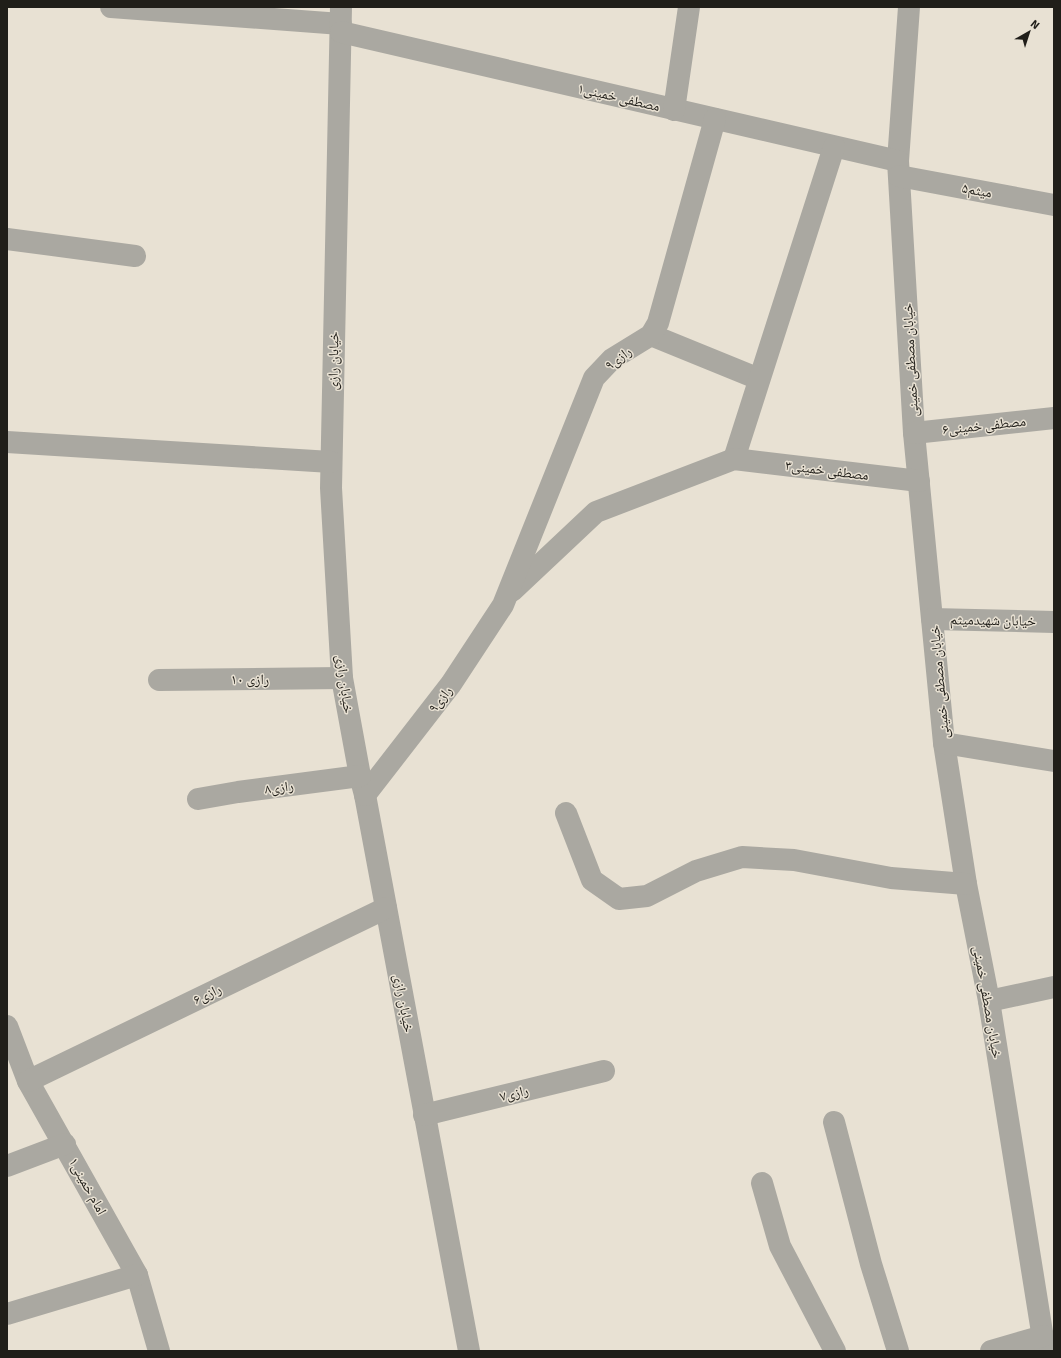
<svg xmlns="http://www.w3.org/2000/svg" width="1061" height="1358" font-family="Signika,'Noto Naskh Arabic',sans-serif">
  <rect width="100%" height="100%" fill="#e8e1d3"/>
  <g fill="none" stroke-linecap="round" stroke-linejoin="round">
    <g stroke="#aaa8a1" stroke-width="22">
      <polyline points="111,7 341,24"/>
      <polyline points="341,7 331,488 342,678 360,776 365,795 469,1351"/>
      <polyline points="909,7 898,161 914,433 944,743 966,884 989,1001 1045,1351"/>
      <polyline points="341,32 898,161"/>
      <polyline points="674,110 689,7"/>
      <polyline points="899,176 1054,205"/>
      <polyline points="7,239 135,256"/>
      <polyline points="651,335 759,379"/>
      <polyline points="914,433 1054,418"/>
      <polyline points="7,442 331,462"/>
      <polyline points="734,459 834,147"/>
      <polyline points="512,591 596,512 734,459 919,481"/>
      <polyline points="932,619 1054,622"/>
      <polyline points="159,680 342,678"/>
      <polyline points="944,743 1054,761"/>
      <polyline points="365,795 451,684 503,605 594,378 612,359 651,335 658,323 715,119"/>
      <polyline points="198,799 238,792 360,776"/>
      <polyline points="566,813 592,880 619,899 647,896 696,871 742,857 794,860 891,878 966,884"/>
      <polyline points="989,1001 1054,987"/>
      <polyline points="7,1026 28,1081 137,1275 159,1351"/>
      <polyline points="28,1081 386,908"/>
      <polyline points="424,1115 604,1071"/>
      <polyline points="834,1122 871,1264 898,1351"/>
      <polyline points="7,1166 65,1144"/>
      <polyline points="762,1183 780,1246 835,1351"/>
      <polyline points="7,1314 137,1275"/>
      <polyline points="991,1351 1043,1336"/>
    </g>
  </g>
  <g text-anchor="middle" stroke-width="3" stroke-linejoin="round" paint-order="stroke">
    <g font-size="14" fill="#201e19" stroke="#e8e1d3">
      <text transform="translate(619 97) rotate(13)" y="5">مصطفی خمینی۱</text>
      <text transform="translate(977 190) rotate(10)" y="5">میثم۵</text>
      <text transform="translate(618 358) rotate(-37)" y="5">رازی۹</text>
      <text transform="translate(910 360) rotate(-93)" y="5">خیابان مصطفی خمینی</text>
      <text transform="translate(333 361) rotate(-89)" y="5">خیابان رازی</text>
      <text transform="translate(984 425) rotate(-6)" y="5">مصطفی خمینی۶</text>
      <text transform="translate(827 470) rotate(7)" y="5">مصطفی خمینی۳</text>
      <text transform="translate(993 620) rotate(1)" y="5">خیابان شهیدمیثم</text>
      <text x="250" y="684">رازی ۱۰</text>
      <text transform="translate(939 682) rotate(-95)" y="5">خیابان مصطفی خمینی</text>
      <text transform="translate(345 684) rotate(82)" y="5">خیابان رازی</text>
      <text transform="translate(440 699) rotate(-52)" y="5">رازی۹</text>
      <text transform="translate(279 787) rotate(-7)" y="5">رازی۸</text>
      <text transform="translate(207 994) rotate(-26)" y="5">رازی۶</text>
      <text transform="translate(988 1002) rotate(80)" y="5">خیابان مصطفی خمینی</text>
      <text transform="translate(404 1003) rotate(79)" y="5">خیابان رازی</text>
      <text transform="translate(514 1093) rotate(-14)" y="5">رازی۷</text>
      <text transform="translate(88 1186) rotate(61)" y="5">امام خمینی۱</text>
    </g>
  </g>
  <rect width="1061" height="1358" fill="none" stroke="#201e19" stroke-width="16"/>
  <g transform="translate(1029 32) rotate(39)" stroke="#e8e1d3" stroke-width="3" paint-order="stroke">
  <path d="M0-3L7 15L0 10L-7 15Z" fill="#201e19"/>
  <text y="-6" font-size="11" font-weight="bold" text-anchor="middle" fill="#201e19">N</text>
  </g>
</svg>
